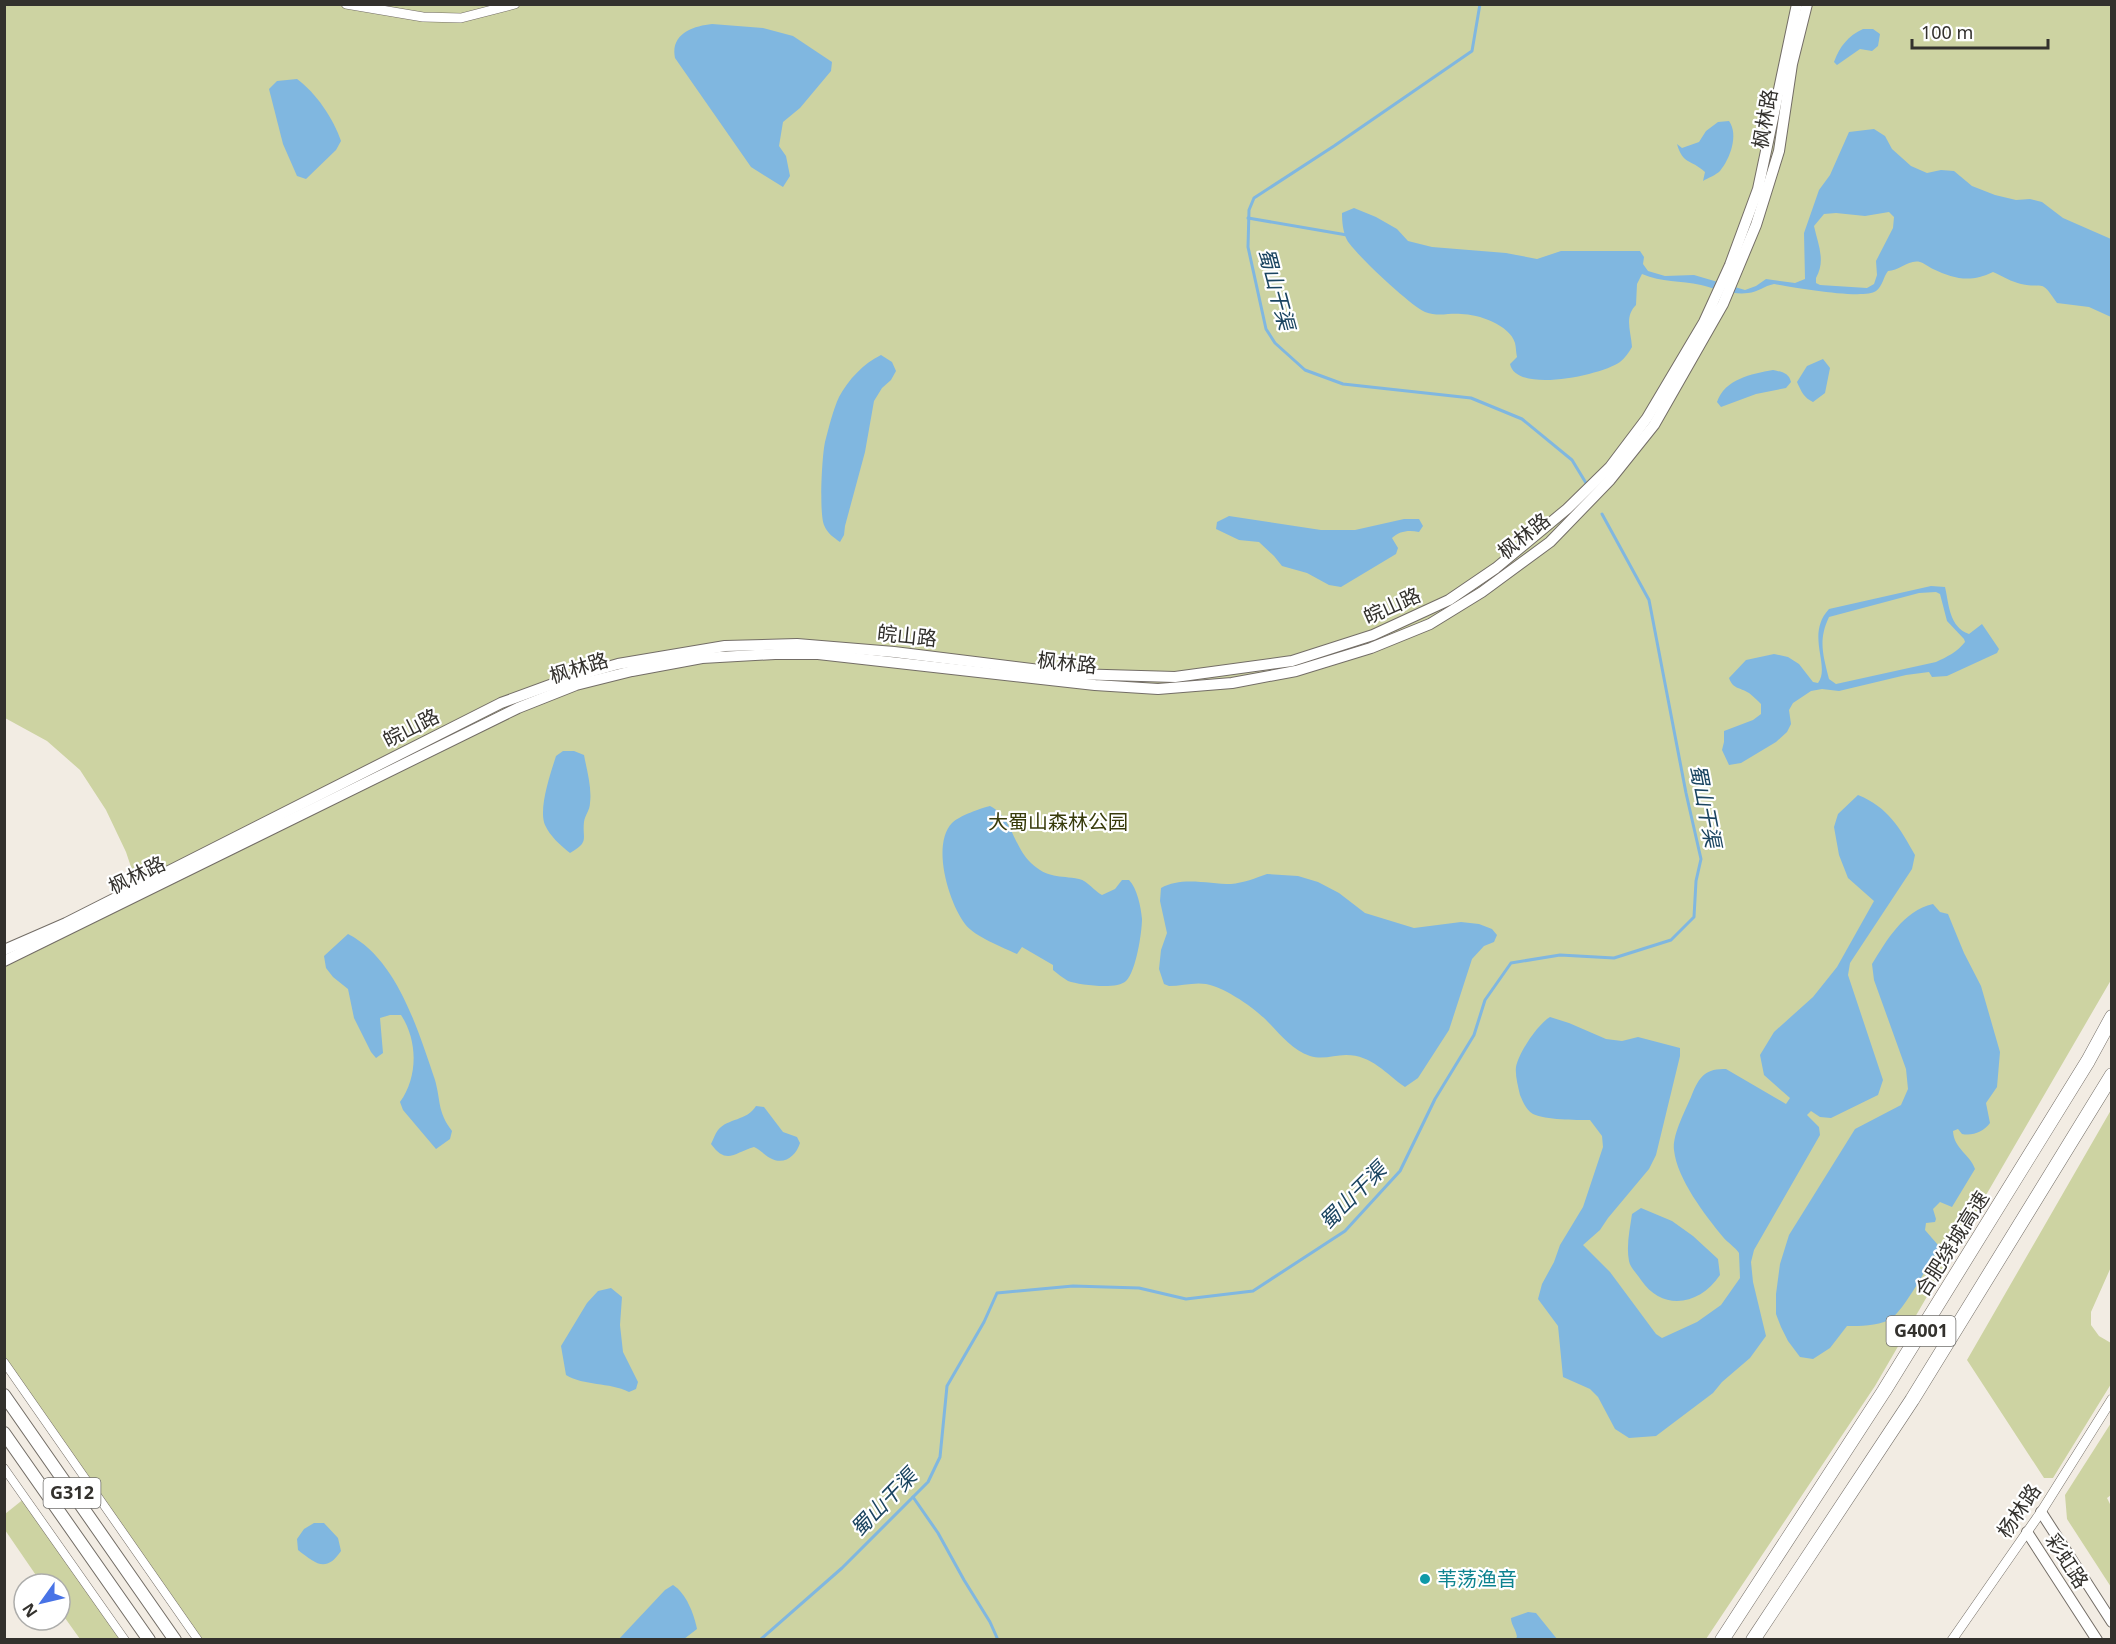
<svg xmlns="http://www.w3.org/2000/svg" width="2116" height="1644" font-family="'Noto Sans','Noto Sans SC',sans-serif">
  <rect width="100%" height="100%" fill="#f2ece3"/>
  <g fill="#cdd3a2">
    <polygon points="4,5 2111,5 2111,980 1875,1386 1706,1639 198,1639 5,1362 5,961 140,894 126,852 106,810 80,770 47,741 5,718"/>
    <polygon points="2111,1110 2111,1267 2091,1312 2091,1325 2099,1336 2111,1343 2111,1384 2053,1478 2044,1478 1967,1360"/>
    <polygon points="2111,1423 2111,1495 2107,1498 2111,1506 2111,1587 2067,1519 2065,1495"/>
    <polygon points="25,1498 125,1639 80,1639 60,1611 60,1584 42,1584 5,1530 5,1514"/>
  </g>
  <g fill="#80b7e0" fill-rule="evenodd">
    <path d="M712,24l51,4 30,8 39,26 -1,9 -31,37 -17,14 -4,24 7,10 4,20 -7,11 -32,-20 -76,-109c-5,-24 18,-32 37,-34z"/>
    <path d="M1863,29h10l7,5 -2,12 -6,5 -12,-2 -23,16 -3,-3c6,-16 14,-26 29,-33z"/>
    <path d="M297,79c19,14 36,39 44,62l-5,9 -30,29 -9,-3 -14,-32 -14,-55 8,-8z"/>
    <path d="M1729,121c10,14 1,38 -9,50 -4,4 -12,7 -17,10l2,-9c-14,-13 -22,-7 -28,-28l5,4 17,-6 7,-11 12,-9z"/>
    <path d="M1874,129l11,7 7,13 19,17 16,7 14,-3 13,1 18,15 23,9 21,5 14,-1 12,3 21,16 48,21v78l-22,-10 -32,-4c-17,-25 -11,-14 -36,-19 -9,-2 -19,-8 -28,-12 -22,11 -39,7 -60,-3 -4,-2 -9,-6 -13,-7 -11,-3 -21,9 -32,9 -5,6 -5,15 -12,20 -13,9 -83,-4 -102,-7 -10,2 -16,8 -26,9 -15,2 -32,-4 -47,-8 -21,-5 -39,-2 -59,-11l-5,10 -1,21c-12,12 -5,26 -4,42 -3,5 -7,11 -12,15 -18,13 -104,32 -110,2l7,-7c-1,-4 -1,-10 -2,-14 -5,-18 -37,-29 -54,-29 -13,-1 -23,3 -36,-2 -14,-6 -70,-58 -78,-72 -4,-8 -5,-18 -5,-27l12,-5 22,9 21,12 11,12 24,6 74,6 31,6 24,-8h79l4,6 -1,7 5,7 17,5 29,-1 51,15 11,-4 10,-7 29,4 10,-4 -1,-46 15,-43 11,-15 19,-43zM1889,212l5,5 -1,11 -17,33 1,14 -3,9 -7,4 -47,-3 -4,-2v-5c10,-17 2,-34 -2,-52l10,-12 12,-1 29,3z"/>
    <path d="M881,355l11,7 4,9 -5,9 -9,8 -8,13 -9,51 -20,74 -1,9 -4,7c-7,-5 -13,-9 -16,-17 -5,-13 -2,-69 1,-83 4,-15 8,-32 14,-45 9,-17 25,-34 42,-42z"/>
    <path d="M1823,359l7,9 -5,25 -12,9c-9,-4 -12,-11 -16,-20l10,-16z"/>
    <path d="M1773,370c9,2 16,3 18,12l-5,6 -30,6 -35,13 -4,-5c8,-23 34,-28 56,-32z"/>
    <path d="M1229,516l92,14h34l49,-11h15l4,7 -4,6c-11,-2 -19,-1 -27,6l6,10 -2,6 -55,33 -12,-2 -22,-12 -25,-7 -8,-10 -15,-14 -20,-2 -23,-11 1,-7z"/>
    <path d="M1931,586l14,1c4,17 4,40 24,47l13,-10 17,25 -2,4 -50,23 -15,1 -3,-5 -23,3 -67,16 -17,-2 -11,2 -18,12 -4,7 2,14 -4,8 -11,10 -35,21 -12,2 -7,-15 2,-8v-11l29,-11 8,-6v-10c-4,-4 -8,-8 -12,-11 -10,-6 -16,-4 -20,-15l17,-18 28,-6 14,3 11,7 14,18 5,1c13,-17 -13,-48 11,-74zM1936,592l4,2 7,27 17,18 1,3c-8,10 -18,15 -29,20l-100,22 -7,-5c-6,-24 -11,-39 0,-62l90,-24z"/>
    <path d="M563,751h11l10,4c3,16 8,33 6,48 0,7 -5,12 -6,19 -2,17 6,20 -14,31 -10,-8 -20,-17 -25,-28 -7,-16 6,-53 11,-69z"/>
    <path d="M1858,795c30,12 42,33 57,60l-3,14 -62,94 -2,12 35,105 -5,15 -47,23 -11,-1 -9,-6 -4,4 12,12 1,8 -66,115 -3,12 2,20 13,54 -16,22 -28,24 -9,11 -57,43 -27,2 -14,-9 -17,-32 -8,-8 -27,-12 -5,-51 -20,-27 4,-15 12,-22 6,-17 23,-38 20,-60 -1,-11 -12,-16c-15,0 -44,0 -57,-6 -7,-4 -10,-12 -13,-19 -2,-9 -5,-20 -4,-28 3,-15 22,-43 34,-50l19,6 37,16 16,2 16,-4 42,11v8l-24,99 -7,14 -41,49 -8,12 -17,15 27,27 46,62 6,4 35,-16 24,-17 19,-27 -1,-25c-4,-6 -11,-10 -16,-16 -18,-22 -46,-58 -49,-87 -2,-14 11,-39 17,-53 7,-18 13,-29 35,-28l60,35 4,-6 -26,-23 -4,-20 14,-23 39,-35 24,-30 37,-66 -26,-23 -9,-23 -5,-28 4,-13z"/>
    <path d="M990,806c22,11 23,40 41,57 17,16 28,12 48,16 9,2 15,12 23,16l13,-6 7,-9h7c8,8 12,27 13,39 0,13 -6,53 -16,62 -9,9 -46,4 -58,0 -5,-3 -10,-7 -15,-11v-5l-31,-18 -5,7c-15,-7 -42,-17 -52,-30 -16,-21 -34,-79 -13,-101 7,-7 29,-15 38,-17z"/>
    <path d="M1267,874l31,2 20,6 21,11 26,20 49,15 47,-6 18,2 13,5 5,6 -3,7 -10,4 -12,13 -23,71 -31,48 -13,9c-19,-13 -33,-32 -59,-32 -12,0 -23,5 -36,1 -18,-6 -30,-22 -42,-34 -13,-14 -44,-35 -62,-38 -12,-2 -25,2 -37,2l-5,-2 -5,-15 2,-19 6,-17 -7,-32 1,-13c20,-12 48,-4 70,-4 12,-1 25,-6 36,-10z"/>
    <path d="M1933,904l7,8 8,2 16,39 17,33 19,66 -3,35 -11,16 4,20c-7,9 -17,13 -28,11l-4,-5 -5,2c1,18 17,23 22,38l-23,38 -12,-5 -7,7 3,10 -1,3 -9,1 -1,7 13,15v4c-9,15 -36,65 -49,71 -13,6 -28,6 -42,6l-17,22 -17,11 -13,-2 -12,-16 -7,-14 -5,-13v-20l4,-30 9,-29 66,-106 46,-24 7,-16 -2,-20 -32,-89 -2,-16c15,-24 31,-53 61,-60z"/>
    <path d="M348,934c49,25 70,96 87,146 6,21 2,31 17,51l-2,8 -14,10 -33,-39 -3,-8c18,-25 18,-61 1,-87h-11l-10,3 3,35 -7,5 -5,-6 -17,-34 -6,-29 -15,-12 -7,-9 -2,-12z"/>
    <path d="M756,1106l8,1 19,25 14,5 3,6c-4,13 -16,23 -30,15 -6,-3 -9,-8 -16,-11 -19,5 -27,19 -43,-3 2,-4 4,-10 7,-14 10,-12 29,-9 38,-24z"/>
    <path d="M1641,1208l31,13 21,15 25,23 2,16c-20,30 -57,37 -79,5 -4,-6 -11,-13 -12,-19 -3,-16 1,-32 3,-47z"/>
    <path d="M611,1288l11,9 -2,28 3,27 15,30 -2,7 -7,3c-20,-10 -45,-6 -63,-17l-5,-29 26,-43 11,-12z"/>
    <path d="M314,1523h10l14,15 3,13c-15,22 -25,13 -43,-1l-1,-11 7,-10z"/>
    <path d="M673,1585c13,8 21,29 24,44l-13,10h-65l46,-49z"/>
    <path d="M1528,1612l8,1 21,26h-42l2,-2c-1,-8 -6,-12 -6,-19z"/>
  </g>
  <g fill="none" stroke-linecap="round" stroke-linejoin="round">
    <g stroke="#80b7e0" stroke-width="3">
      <polyline points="1480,4 1472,51 1334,146 1254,198 1249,210 1248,247 1266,329 1275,343 1305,370 1343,384 1471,398 1522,419 1572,460 1586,483"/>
      <polyline points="1248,218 1347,235"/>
      <polyline points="913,1497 938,1533 964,1580 990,1622 998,1640"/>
      <polyline points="760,1640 842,1568 928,1482 940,1457 947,1386 984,1322 997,1293 1073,1286 1139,1288 1186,1299 1253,1291 1345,1231 1400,1171 1435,1099 1474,1035 1485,1000 1511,963 1560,955 1614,958 1671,940 1694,917 1696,881 1701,859 1686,793 1649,600 1602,514"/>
    </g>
    <defs>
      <g id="minor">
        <polyline points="4,1362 198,1640"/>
        <polyline points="4,1468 125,1640"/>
      </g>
      <g id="tertiary">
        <polyline points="346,4 423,17 461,18 515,4"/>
        <polyline points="1952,1640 2041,1512 2112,1399"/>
      </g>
      <g id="secondary">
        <polyline points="4,950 66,923 501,703 572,677 618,664 725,646 797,644 894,652 1072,674 1175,677 1292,661 1373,635 1449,600 1496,568 1567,509 1610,467 1647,418 1704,322 1730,265 1758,189 1797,4"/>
        <polyline points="4,961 518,708 576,685 632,671 702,658 775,654 818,654 1095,685 1158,689 1232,683 1296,671 1371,648 1430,624 1482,592 1550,542 1610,480 1654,425 1723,304 1756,225 1779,151 1792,64 1807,4"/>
        <polyline points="2041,1512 2112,1622"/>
        <polyline points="2027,1532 2097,1640"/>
      </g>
      <g id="trunk">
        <polyline points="4,1395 175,1640"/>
        <polyline points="4,1433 149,1640"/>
      </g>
      <g id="motorway">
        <polyline points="1722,1640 1884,1391 2088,1061 2112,1017"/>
        <polyline points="1753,1640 1912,1400 2112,1075"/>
      </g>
    </defs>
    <use href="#minor" stroke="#736d66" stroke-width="9"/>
    <use href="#tertiary" stroke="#736d66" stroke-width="10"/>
    <use href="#secondary" stroke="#736d66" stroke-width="12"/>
    <use href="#trunk" stroke="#736d66" stroke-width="14"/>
    <use href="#motorway" stroke="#736d66" stroke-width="15"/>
    <use href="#minor" stroke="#fff" stroke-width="8"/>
    <use href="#tertiary" stroke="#fff" stroke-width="9"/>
    <use href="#secondary" stroke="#fff" stroke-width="10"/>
    <use href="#trunk" stroke="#fff" stroke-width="12"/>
    <use href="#motorway" stroke="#fff" stroke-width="14"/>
  </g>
  <circle fill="#0f9aa8" stroke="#fff" stroke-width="2" cx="1425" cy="1579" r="6"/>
  <g text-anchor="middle" stroke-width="4.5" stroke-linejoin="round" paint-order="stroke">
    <g fill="#fff" stroke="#706f6c" stroke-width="1.5">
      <rect x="1886.5" y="1316" width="69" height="30" rx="4.5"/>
      <rect x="43.5" y="1478" width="57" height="30" rx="4.5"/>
    </g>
    <g font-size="18" font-weight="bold" fill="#33312d">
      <text x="1921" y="1337">G4001</text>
      <text x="72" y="1499">G312</text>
    </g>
    <g font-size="20" fill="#33312d" stroke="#fff">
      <text transform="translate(1765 119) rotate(-80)" y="7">枫林路</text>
      <text transform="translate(1524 536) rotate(-39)" y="7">枫林路</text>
      <text transform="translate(1392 606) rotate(-24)" y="7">皖山路</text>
      <text transform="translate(907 636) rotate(6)" y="7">皖山路</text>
      <text transform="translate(1067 663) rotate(6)" y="7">枫林路</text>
      <text transform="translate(579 668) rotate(-17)" y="7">枫林路</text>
      <text transform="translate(411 728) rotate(-27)" y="7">皖山路</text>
      <text transform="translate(137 875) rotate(-26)" y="7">枫林路</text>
      <text transform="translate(1952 1244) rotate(-58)" y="7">合肥绕城高速</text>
      <text transform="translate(2019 1511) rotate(-56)" y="7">杨林路</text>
      <text transform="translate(2067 1561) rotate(57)" y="7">彩虹路</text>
    </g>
    <g font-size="20" fill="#383b0b" stroke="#fff">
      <text x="1058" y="829">大蜀山森林公园</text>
    </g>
    <g font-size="20" fill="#0d838f" stroke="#fff" text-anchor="start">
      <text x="1437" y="1586">苇荡渔音</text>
    </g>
    <g font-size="21" font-style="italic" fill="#1a4460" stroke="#fff">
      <text transform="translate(1276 289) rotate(75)" y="7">蜀山干渠</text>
      <text transform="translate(1705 806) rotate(79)" y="7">蜀山干渠</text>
      <text transform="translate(1353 1196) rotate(-45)" y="7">蜀山干渠</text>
      <text transform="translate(884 1503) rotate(-46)" y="7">蜀山干渠</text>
    </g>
  </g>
  <rect width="2116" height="1644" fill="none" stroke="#33312d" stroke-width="12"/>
  <g transform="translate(42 1602) rotate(236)"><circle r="28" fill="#ffffff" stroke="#adadab" stroke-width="1.5"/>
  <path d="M0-4.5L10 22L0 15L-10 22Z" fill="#4873e6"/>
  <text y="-9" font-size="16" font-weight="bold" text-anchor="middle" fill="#33312d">N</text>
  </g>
  <path d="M1912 39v9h136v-9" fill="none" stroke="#33312d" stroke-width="3"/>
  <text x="1921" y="39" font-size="18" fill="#33312d" stroke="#ffffff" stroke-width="4.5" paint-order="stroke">100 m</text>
</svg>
